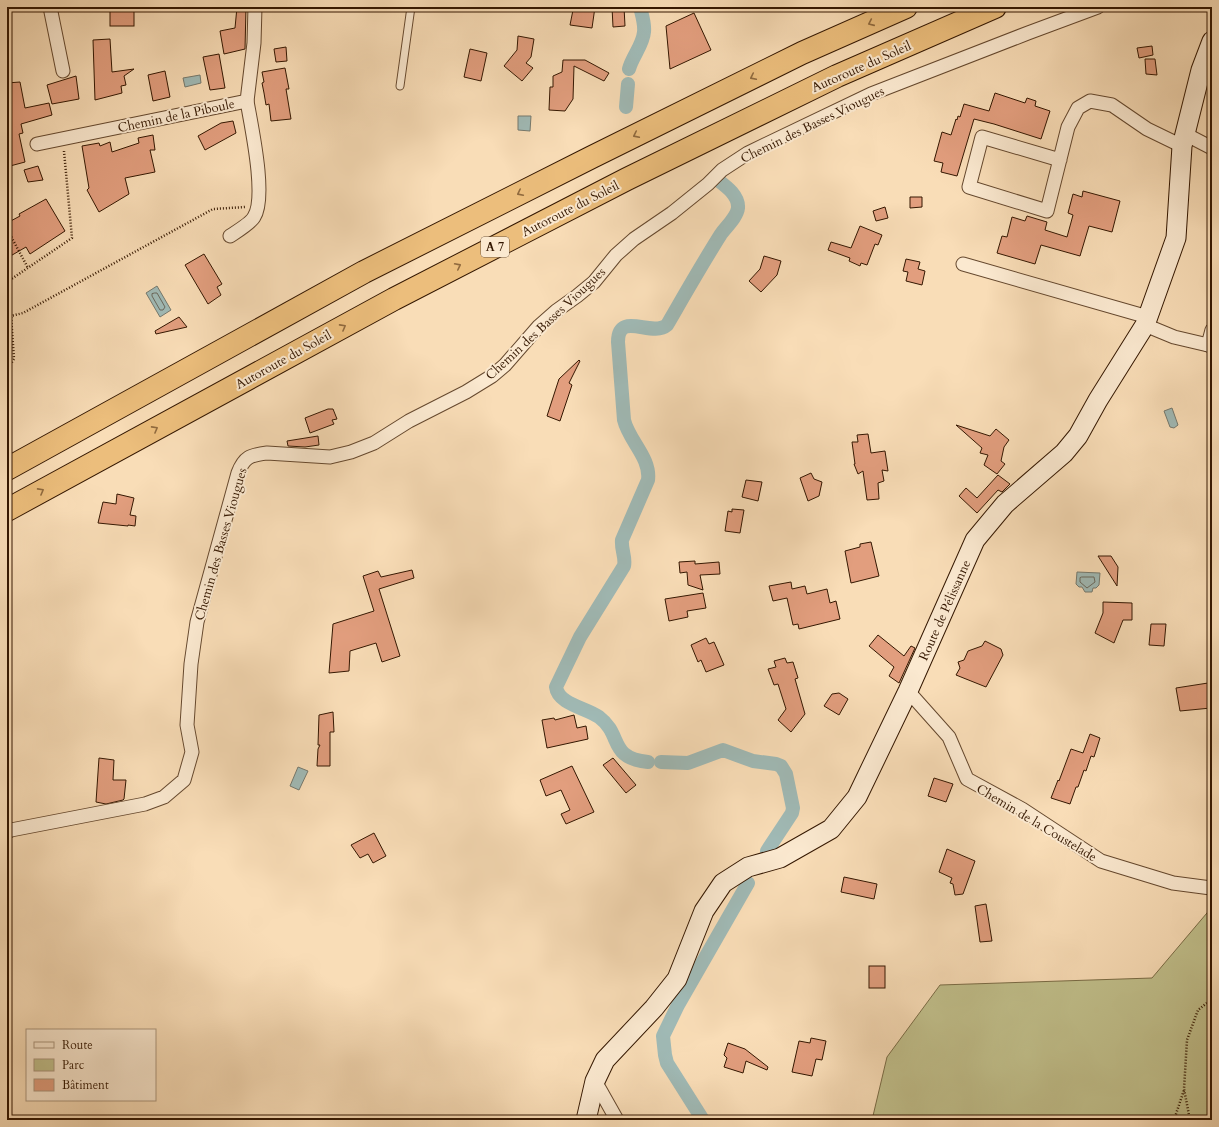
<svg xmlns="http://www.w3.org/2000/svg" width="1219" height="1127" font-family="Cardo,serif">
  <rect width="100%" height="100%" fill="#f9ddb7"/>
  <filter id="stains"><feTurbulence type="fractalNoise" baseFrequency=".005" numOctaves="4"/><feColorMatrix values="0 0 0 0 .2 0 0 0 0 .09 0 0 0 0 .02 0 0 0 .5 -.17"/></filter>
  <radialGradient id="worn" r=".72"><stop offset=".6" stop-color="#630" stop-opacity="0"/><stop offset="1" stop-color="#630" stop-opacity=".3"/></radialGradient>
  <polygon fill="#c1c08c" stroke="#7a6c46" points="1212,907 1212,1120 872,1120 887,1057 940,985 1152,978"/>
  <g fill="#a0bab6" stroke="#75796e">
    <polygon points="200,75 201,83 185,87 183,78"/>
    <polygon points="518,116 531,116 530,131 518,130"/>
    <polygon points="157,286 171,310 160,317 146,293"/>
    <polygon points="1172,408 1178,425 1174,428 1170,427 1164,411"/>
    <polygon points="1077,572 1100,573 1099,585 1096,588 1093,588 1092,592 1085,592 1082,587 1079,587 1076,584"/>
    <polygon points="298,767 308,771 299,790 290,786"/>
  </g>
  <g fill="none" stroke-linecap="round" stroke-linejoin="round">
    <g stroke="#6a685c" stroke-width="1">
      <polygon points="155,293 157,293 165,307 163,310 160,310 152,296 152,294"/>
      <polygon points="1082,577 1094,577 1095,582 1087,588 1080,582 1080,578"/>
    </g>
    <g stroke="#a0bab6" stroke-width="14">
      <path d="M629,69c3,-12 14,-24 15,-37 1,-8 -2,-17 -4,-25"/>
      <polyline points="626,107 628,84"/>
      <path d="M648,762c-40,-4 -25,-27 -49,-45 -13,-9 -41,-13 -43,-30l24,-50 44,-71c2,-9 -3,-16 -2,-26l26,-60c3,-22 -19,-39 -24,-60l-6,-78c0,-32 34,-4 49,-17 18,-31 35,-61 54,-91 5,-7 16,-17 17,-26 1,-12 -11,-21 -19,-27"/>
      <polyline points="661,762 688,763 723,750 753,761 776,764 781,766 786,774 793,808 792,813 767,851"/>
      <polyline points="703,1120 667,1063 665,1055 663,1036 678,1005 748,883"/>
    </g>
  </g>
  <g fill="#e29e7e" stroke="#341701">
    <rect x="110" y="7" width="24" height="19"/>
    <polygon points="237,7 246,7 245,49 224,54 220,31 235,28"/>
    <polygon points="576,7 595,7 592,28 570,25 573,10 575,10"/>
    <polygon points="612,7 624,7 625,26 613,27"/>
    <polygon points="694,13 711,50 670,69 666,26"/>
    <polygon points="518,36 534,39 531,57 526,63 533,68 522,81 504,66 517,50"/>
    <polygon points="110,39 112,72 134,69 124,76 126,85 121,86 122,93 95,100 93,40"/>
    <polygon points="1152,46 1153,55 1139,58 1137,48"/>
    <polygon points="286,47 287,61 276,62 274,49"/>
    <polygon points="470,49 487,53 481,81 464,77"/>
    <polygon points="219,54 225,88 210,90 203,57"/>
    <polygon points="1145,59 1155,59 1157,75 1146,74"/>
    <polygon points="563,60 585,60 609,73 604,81 574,66 573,99 565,111 549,110 550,87 553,87 553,76 562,72"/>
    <polygon points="285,68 289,89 286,89 291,119 271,121 269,104 266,105 264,93 262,83 264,82 262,72"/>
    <polygon points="165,71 170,97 153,101 148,75"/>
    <polygon points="76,76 79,99 52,104 47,85"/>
    <polygon points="20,82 25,108 49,103 52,115 21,124 23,133 19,134 25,162 10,166 7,148 7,83"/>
    <polygon points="995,93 1025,103 1027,98 1036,101 1035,106 1050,111 1041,139 994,124 974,119 957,176 941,172 943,163 934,161 942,132 951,135 956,119 957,120 958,116 960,117 964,104 989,111"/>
    <polygon points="233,121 236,133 205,150 198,136 221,123"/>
    <polygon points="153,135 155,150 150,150 155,172 125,178 129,194 99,212 87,190 89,188 82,146 99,143 100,146 110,142 112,152 139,143 138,138"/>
    <polygon points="38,166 43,180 28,182 24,170"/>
    <polygon points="1083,191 1120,201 1112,232 1089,226 1080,256 1041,245 1035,264 997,253 1002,236 1007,237 1012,217 1025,221 1027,216 1047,222 1045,230 1067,237 1073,215 1068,213 1073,194 1082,197"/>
    <polygon points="910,197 922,197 922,207 910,208"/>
    <polygon points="46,199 65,231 30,254 26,247 7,258 7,223 20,216 19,214"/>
    <polygon points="885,207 888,218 876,221 873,211"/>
    <polygon points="860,226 882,235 878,245 875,244 867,265 861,263 860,266 849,261 850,258 828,250 831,242 851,248"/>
    <polygon points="204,254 222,284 217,287 221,295 208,304 185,265"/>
    <polygon points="764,256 781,261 777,275 761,292 749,281 760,269"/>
    <polygon points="906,259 920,262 918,269 925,271 922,285 906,281 908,272 903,271"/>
    <polygon points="179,317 187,327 156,334 155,331"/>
    <polygon points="579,360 580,361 569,383 572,385 560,421 547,416 559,379"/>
    <polygon points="328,409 333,409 337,419 332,420 334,424 310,433 305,418"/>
    <polygon points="956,425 990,436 996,429 1009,440 1004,447 1001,461 1005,464 997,474 984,465 988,455 980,453 982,448"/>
    <polygon points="868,434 871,453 885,451 888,471 882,470 884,481 878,483 879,499 867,500 863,471 858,474 854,464 855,464 852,442 858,442 857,435"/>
    <polygon points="318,436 319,445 305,447 288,446 287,441"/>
    <polygon points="811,473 814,479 822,482 819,496 808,501 800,478"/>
    <polygon points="998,475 1010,484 1002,492 998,490 977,513 959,496 966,488 977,498"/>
    <polygon points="746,480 762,482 758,501 742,497"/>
    <polygon points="117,494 134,498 130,515 136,516 135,526 128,525 128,526 98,523 103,502 116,504"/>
    <polygon points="732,509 744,510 740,533 725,531 728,511 732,512"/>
    <polygon points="871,542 879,576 851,583 845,551 860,547 860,544"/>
    <polygon points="1098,556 1111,556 1118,567 1117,586"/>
    <polygon points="695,561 695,564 719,562 720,574 700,575 703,590 688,585 687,572 680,573 679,562"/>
    <polygon points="412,570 414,578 379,589 400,656 382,662 376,643 350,651 349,671 329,673 333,624 374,611 363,576 378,571 381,577"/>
    <polygon points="791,582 792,589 805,586 807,594 827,589 830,603 836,601 840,619 799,629 798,624 793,625 787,598 773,601 769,586"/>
    <polygon points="703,593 706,608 687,611 688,617 669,621 665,599"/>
    <polygon points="1103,602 1132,603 1132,620 1123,620 1114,643 1095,633 1103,613"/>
    <polygon points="1151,624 1166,624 1164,646 1149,645"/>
    <polygon points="878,635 904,656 911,646 915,648 899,683 889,676 894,667 869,646"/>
    <polygon points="706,638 709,644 714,642 724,665 706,672 701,660 698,662 691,645"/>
    <polygon points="985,641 1001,649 1003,655 986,687 956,675 960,668 958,662 964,660 968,651 982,646"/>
    <polygon points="785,658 787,663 793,662 798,678 795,679 805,714 791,732 778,720 786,709 778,684 774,685 768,669 776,667 774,661"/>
    <polygon points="1208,683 1211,708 1180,711 1176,688"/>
    <polygon points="839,693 848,699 839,715 824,706 832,694"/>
    <polygon points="333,712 334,732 330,732 330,766 317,766 318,749 320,745 318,745 319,715"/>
    <polygon points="574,715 577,728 586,726 588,739 547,748 542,720 554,718 555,720"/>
    <polygon points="1090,734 1100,738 1094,757 1091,756 1086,771 1084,770 1078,787 1076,787 1070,804 1051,798 1058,780 1059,781 1071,749 1083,753"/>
    <polygon points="99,758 114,760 113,780 126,780 124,799 123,800 106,804 96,802"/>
    <polygon points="613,758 636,785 626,793 603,765"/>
    <polygon points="572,766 594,812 566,824 561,814 570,810 561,790 546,796 540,780"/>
    <polygon points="934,778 953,784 946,802 928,796"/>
    <polygon points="374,833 386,856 373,863 368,854 360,858 351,845"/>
    <polygon points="947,849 975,861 963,894 955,895 953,884 950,883 952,878 939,872"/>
    <polygon points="844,877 877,884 874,899 841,892"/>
    <polygon points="986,904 992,941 980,942 975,906"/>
    <rect x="869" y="966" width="16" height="22"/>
    <polygon points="811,1038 826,1041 822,1060 816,1059 812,1076 792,1072 799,1041 810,1043"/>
    <polygon points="728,1043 745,1049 768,1067 767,1070 746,1061 743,1073 724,1067 727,1058 724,1055"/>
  </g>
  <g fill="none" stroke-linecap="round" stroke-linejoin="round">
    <defs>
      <polyline id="lane" points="400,86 411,7"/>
      <g id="street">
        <polyline points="50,7 63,71"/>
        <polyline points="1185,134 1212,148"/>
        <polyline points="37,144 247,101 254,43 255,7"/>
        <polyline points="1060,160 982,137 969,187 1047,211 1068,127 1078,108 1090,101 1112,105 1147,129 1182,146"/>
        <path d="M230,236c6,-4 21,-13 24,-19 13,-20 -3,-92 -7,-116"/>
        <polyline points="963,264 1148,317"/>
        <polyline points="1145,325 1174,337 1208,345 1212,344"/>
        <polyline points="1208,345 1212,330"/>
        <polyline points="908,691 949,737 967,779 1022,809 1101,861 1173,883 1211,888 1212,887"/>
        <path d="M7,832l4,-2 134,-26 19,-7 20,-17 8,-28 -5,-27 4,-61 6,-42 41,-149c6,-16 12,-18 29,-20l63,4 21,-5 23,-9 35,-22 57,-29 26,-16 13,-11 34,-39 17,-15 21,-15 17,-14 22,-27 18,-16 38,-26 36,-29 14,-14 26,-17 123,-59 157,-61 70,-26"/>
        <polyline points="595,1081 617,1120"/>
      </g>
      <polyline id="secondary" points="586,1120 595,1081 605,1060 654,1008 677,979 704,911 723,883 748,867 780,858 831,829 857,797 908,691 975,540 1005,504 1064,453 1078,436 1098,400 1145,325 1176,238 1182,146 1201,70 1212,41"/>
      <g id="highway">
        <polyline points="7,469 364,272 592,157 802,53 906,7"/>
        <polyline points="7,510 394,299 627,179 837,76 995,7"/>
      </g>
    </defs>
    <use href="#lane" stroke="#65482e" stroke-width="9"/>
    <use href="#street" stroke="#65482e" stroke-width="15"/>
    <use href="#secondary" stroke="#341701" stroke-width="21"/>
    <use href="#highway" stroke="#341701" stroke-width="24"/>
    <g stroke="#341701" stroke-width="2.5" stroke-dasharray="1 2" stroke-linecap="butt">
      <polyline points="7,229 28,268"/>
      <polyline points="7,282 72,238 64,151"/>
      <polyline points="7,317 23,313 213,209 245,207"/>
      <polyline points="7,370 14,359 11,316"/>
      <polyline points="1174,1120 1184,1090"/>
      <polyline points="1190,1120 1184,1089 1187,1040 1198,1010 1212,999"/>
    </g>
    <use href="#lane" stroke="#fbe9d0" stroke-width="7"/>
    <use href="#street" stroke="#fbe9d0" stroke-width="13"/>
    <use href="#secondary" stroke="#fbe9d0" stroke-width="19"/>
    <use href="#highway" stroke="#ecbe7c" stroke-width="22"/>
  </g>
  <defs><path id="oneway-chevron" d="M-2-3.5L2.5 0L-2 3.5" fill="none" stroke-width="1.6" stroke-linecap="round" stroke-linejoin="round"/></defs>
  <g stroke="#906a3e">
    <use href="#oneway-chevron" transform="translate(871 23) rotate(156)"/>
    <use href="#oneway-chevron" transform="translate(753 77) rotate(154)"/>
    <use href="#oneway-chevron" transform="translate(636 135) rotate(154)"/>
    <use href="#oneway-chevron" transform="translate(520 193) rotate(153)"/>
    <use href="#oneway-chevron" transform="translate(458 266) rotate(-27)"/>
    <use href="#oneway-chevron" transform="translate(343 327) rotate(-29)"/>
    <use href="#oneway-chevron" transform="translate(155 429) rotate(-29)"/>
    <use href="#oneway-chevron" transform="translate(41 491) rotate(-29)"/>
  </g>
  <g text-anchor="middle" stroke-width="4" stroke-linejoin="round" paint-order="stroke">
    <rect fill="#fbe9d0" stroke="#70563f" stroke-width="1" x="481" y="237" width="28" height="20" rx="3"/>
    <g font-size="12" font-weight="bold" fill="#341701">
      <text x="495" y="251">A 7</text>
    </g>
    <g font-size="13" fill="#341701" stroke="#fbe9d0">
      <text transform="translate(861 66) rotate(-24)" y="5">Autoroute du Soleil</text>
      <text transform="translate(176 115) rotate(-12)" y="5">Chemin de la Piboule</text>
      <text transform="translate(812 124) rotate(-26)" y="5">Chemin des Basses Viougues</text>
      <text transform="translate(570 208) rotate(-27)" y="5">Autoroute du Soleil</text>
      <text transform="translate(545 323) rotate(-43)" y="5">Chemin des Basses Viougues</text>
      <text transform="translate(283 359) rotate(-29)" y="5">Autoroute du Soleil</text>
      <text transform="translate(220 544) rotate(-74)" y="5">Chemin des Basses Viougues</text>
      <text transform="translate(944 610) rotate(-66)" y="5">Route de Pélissanne</text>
      <text transform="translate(1037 822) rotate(31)" y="5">Chemin de la Coustelade</text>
    </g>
  </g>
  <rect width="1219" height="1127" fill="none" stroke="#f9ddb7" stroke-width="24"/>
  <rect x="8" y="8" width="1203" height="1111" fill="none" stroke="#341701" stroke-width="2"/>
  <rect x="12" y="12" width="1195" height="1103" fill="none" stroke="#341701"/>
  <rect x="26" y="1029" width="130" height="72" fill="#fbe9d0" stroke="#ab957d"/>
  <rect x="34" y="1042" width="20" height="6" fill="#fbe9d0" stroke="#ab957d"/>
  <text x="62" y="1049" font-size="12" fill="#341701">Route</text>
  <rect x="34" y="1059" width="20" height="12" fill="#c1c08c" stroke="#ab957d"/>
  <text x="62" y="1069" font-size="12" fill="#341701">Parc</text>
  <rect x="34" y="1079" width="20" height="12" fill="#e29e7e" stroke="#ab957d"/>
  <text x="62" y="1089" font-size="12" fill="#341701">Bâtiment</text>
  <rect width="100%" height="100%" filter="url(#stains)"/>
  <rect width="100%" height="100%" fill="url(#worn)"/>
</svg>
